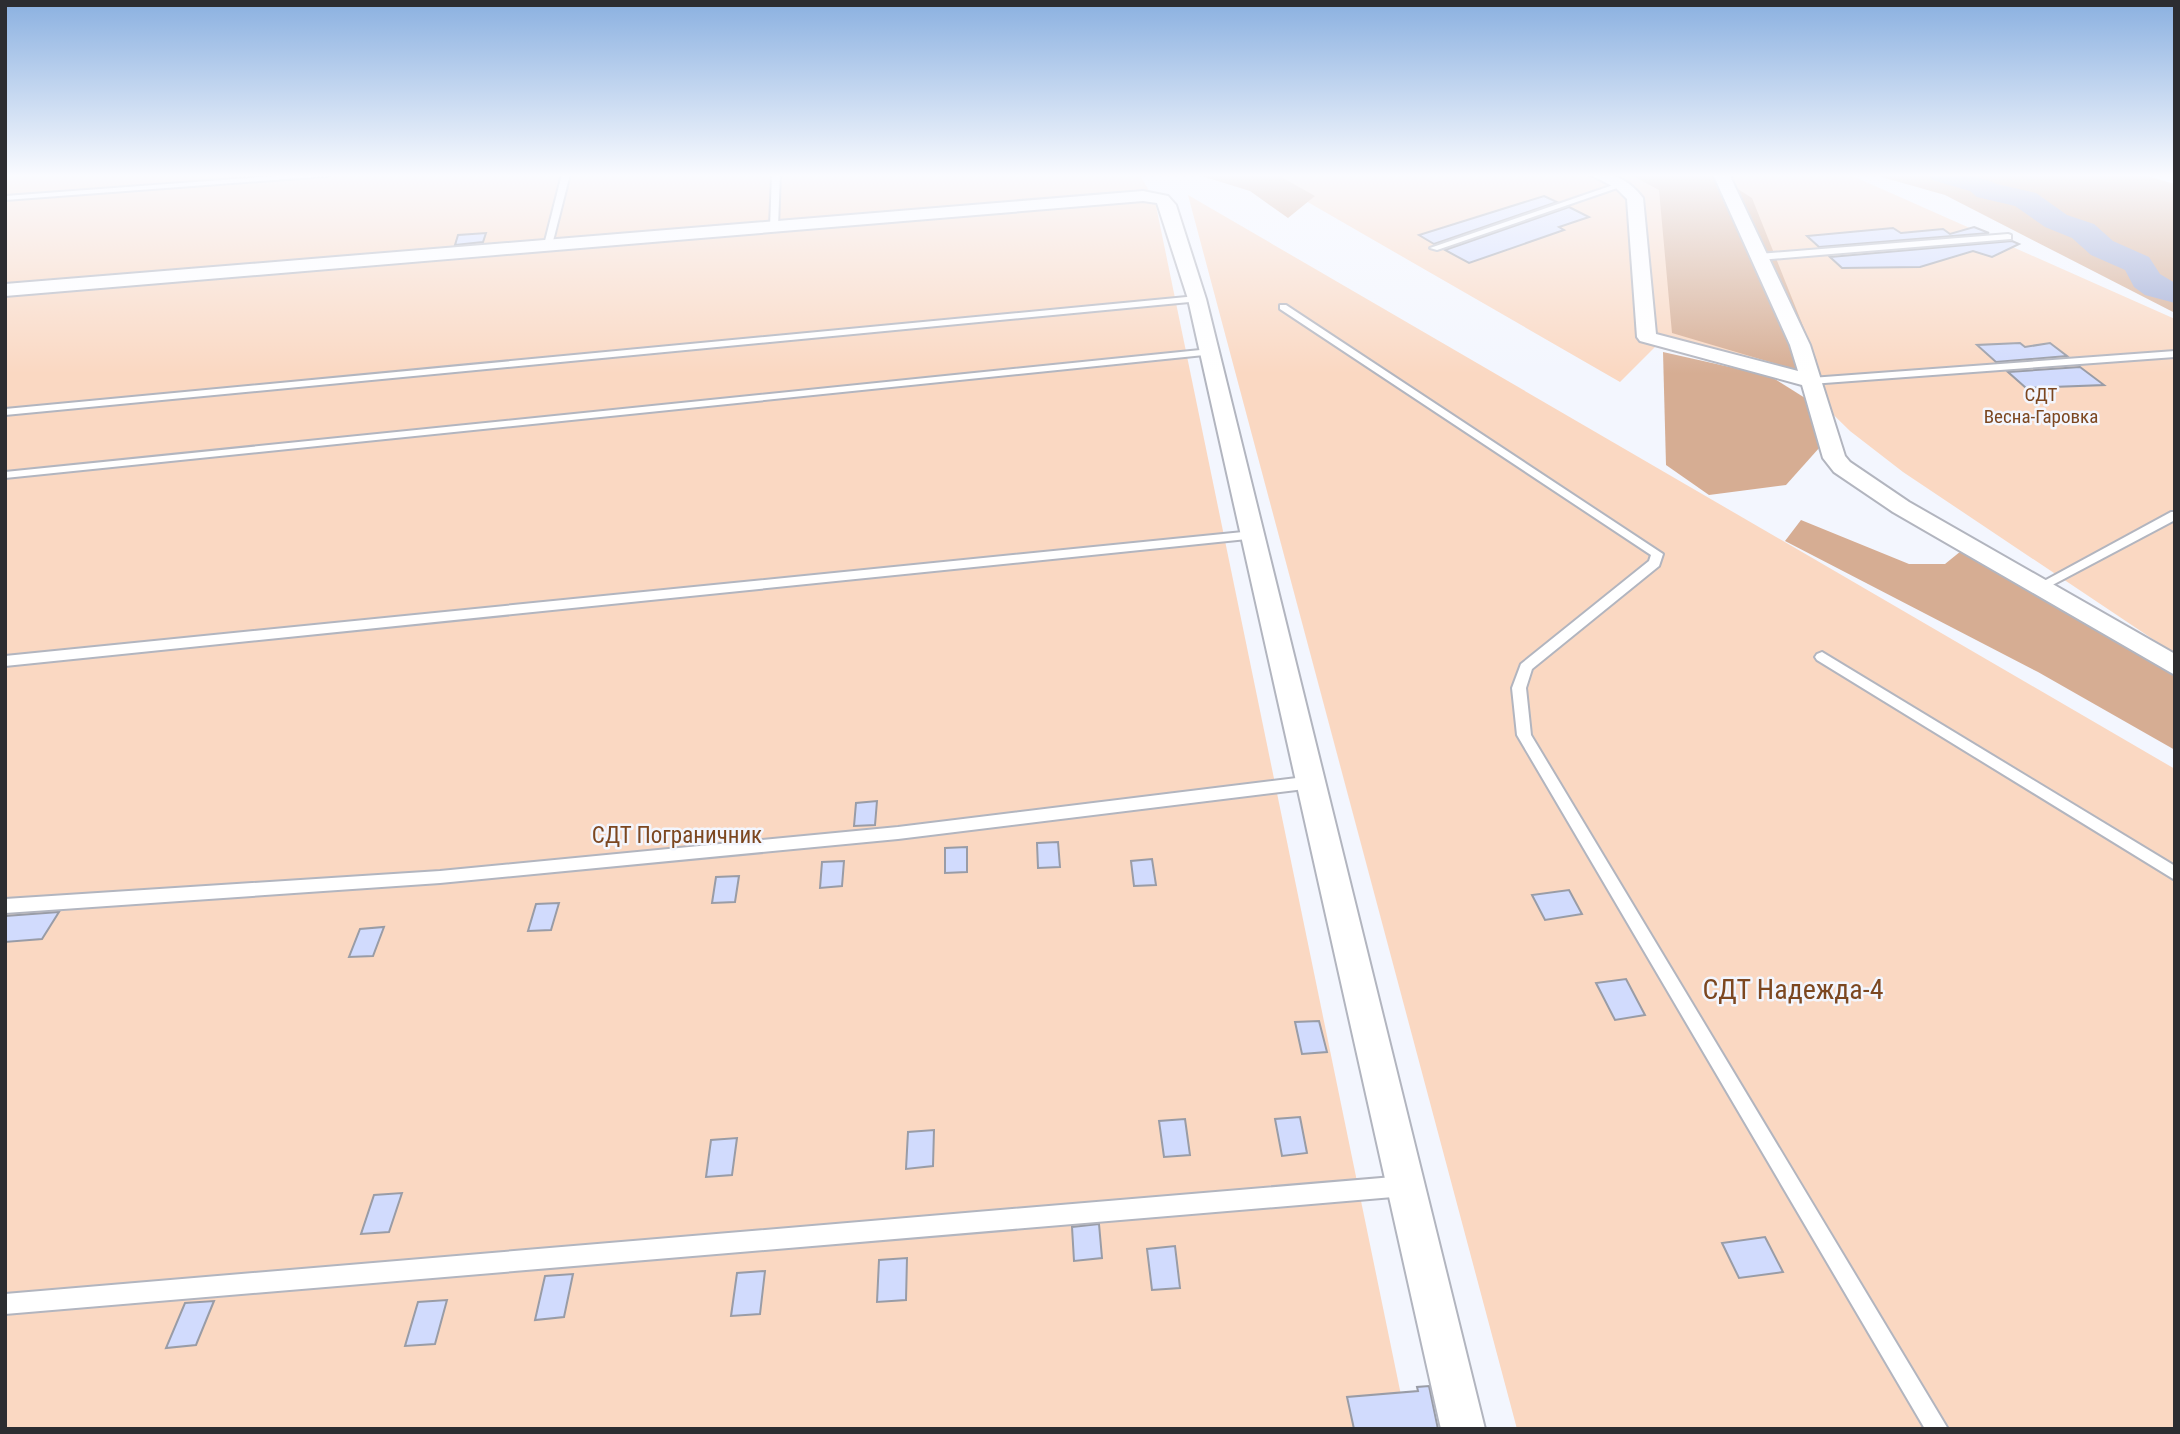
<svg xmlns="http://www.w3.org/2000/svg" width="2180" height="1434" font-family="'Roboto Condensed',sans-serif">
  <rect width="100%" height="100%" fill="#f3f6fe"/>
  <g fill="#fad8c2">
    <polygon points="5,174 1139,174 1151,194 5,288"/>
    <polygon points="1259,174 1848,174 2175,319 2175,654 1903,472 1850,431 1800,382 1657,345 1620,382"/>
    <polygon points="1188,195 2175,769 2175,1429 1517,1429"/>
    <polygon points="1155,201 1408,1429 5,1429 5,293"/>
  </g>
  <g fill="#d6ad93">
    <polygon points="1195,174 1276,174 1315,196 1288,218 1250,191"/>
    <polygon points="1629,174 1714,174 1752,198 1817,361 1810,374 1672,333 1659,190"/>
    <polygon points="1871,174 2140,174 2175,184 2175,313 1945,195"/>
    <polygon points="1663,352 1770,376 1813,403 1820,447 1786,485 1709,495 1666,465"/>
    <polygon points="1801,520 1909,564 1945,564 1961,551 2175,674 2175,750 2038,672 1785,541"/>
  </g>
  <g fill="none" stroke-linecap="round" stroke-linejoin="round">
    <polygon fill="#9eaad3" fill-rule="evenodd" points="1928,174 1972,174 1997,184 2036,193 2067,215 2094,224 2113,241 2149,257 2160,274 2175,283 2175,303 2145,295 2134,287 2125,270 2091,255 2072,238 2045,227 2015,206 1977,197 1970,191 1932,180"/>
  </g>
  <g fill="#d1dbfd" stroke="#999ca6" stroke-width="2">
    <polygon points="1544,196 1557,202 1434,244 1419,235"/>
    <polygon points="1569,207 1589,217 1559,227 1564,230 1469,263 1445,250"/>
    <polygon points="1974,227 1989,233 1819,247 1807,236 1893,228 1901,233 1943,229 1950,234"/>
    <polygon points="486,233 483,242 455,245 458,235"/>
    <polygon points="2012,241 2019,244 1992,257 1973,251 1920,267 1842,268 1830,257"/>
    <polygon points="2020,343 2025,347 2050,343 2067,356 1996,362 1977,345"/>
    <polygon points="2080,367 2104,385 2026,388 2008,372"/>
    <polygon points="877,801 875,825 854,826 856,803"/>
    <polygon points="1058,842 1060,867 1038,868 1037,843"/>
    <polygon points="967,847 967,872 945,873 945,848"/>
    <polygon points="1152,859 1156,885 1134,886 1131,861"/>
    <polygon points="844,861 842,886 820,888 822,862"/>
    <polygon points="739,876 735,902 712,903 716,877"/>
    <polygon points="1569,890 1582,914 1545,920 1532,895"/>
    <polygon points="559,903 551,930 528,931 536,904"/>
    <polygon points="59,912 42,939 5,942 5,916"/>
    <polygon points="384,927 373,956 349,957 360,929"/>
    <polygon points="1626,979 1645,1015 1615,1020 1596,983"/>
    <polygon points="1319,1021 1327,1052 1302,1054 1295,1022"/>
    <polygon points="1300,1117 1307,1153 1282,1156 1275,1119"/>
    <polygon points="1185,1119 1190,1155 1164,1157 1159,1121"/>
    <polygon points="934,1130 933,1166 906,1169 908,1132"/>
    <polygon points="737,1138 732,1175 706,1177 711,1140"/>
    <polygon points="402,1193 389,1232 361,1234 374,1195"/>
    <polygon points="1099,1224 1102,1258 1074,1261 1072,1227"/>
    <polygon points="1765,1237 1783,1272 1739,1278 1722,1243"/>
    <polygon points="1175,1246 1180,1288 1152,1290 1147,1249"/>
    <polygon points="907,1258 906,1300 877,1302 879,1260"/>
    <polygon points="765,1271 760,1314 731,1316 737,1273"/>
    <polygon points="573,1274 564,1317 535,1320 545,1276"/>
    <polygon points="447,1300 435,1344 405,1346 418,1302"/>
    <polygon points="214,1301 196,1345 166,1348 185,1303"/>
    <polygon points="1429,1386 1438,1429 1354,1429 1347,1397 1418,1391 1417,1387"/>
  </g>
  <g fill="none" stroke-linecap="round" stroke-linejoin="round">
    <defs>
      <g id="service">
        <polygon points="302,174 331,174 327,176 5,200 5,196"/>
        <polygon points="562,174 570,174 552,245 548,248 544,245"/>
        <polygon points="772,174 780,174 778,227 774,230 770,227"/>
        <polygon points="1619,183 1626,185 1437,250 1430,248"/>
        <polygon points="2008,234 2011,235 2011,239 1759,260 1755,257 1759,254"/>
        <polygon points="1197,296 1200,297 1200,301 5,415 5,409"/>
        <polygon points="1280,305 1286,305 1663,554 1659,566 1532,669 1526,688 1531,735 1948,1429 1925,1429 1517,735 1512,688 1521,664 1649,561 1651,555 1280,309"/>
        <polygon points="1210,349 1215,352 1214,354 5,478 5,472"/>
        <polygon points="2175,351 2175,357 1811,384 1806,381 1811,378"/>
        <polygon points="2171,512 2175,512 2175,520 2043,590 2039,591 2033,587"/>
        <polygon points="1253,531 1259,535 1257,538 5,666 5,656"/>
        <polygon points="1822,652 2175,866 2175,880 1817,660 1815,657 1817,654"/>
        <polygon points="1313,776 1318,778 1320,782 1318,786 1313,788 898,839 440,883 5,913 5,899 440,871 898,827"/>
        <polygon points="1405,1176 1412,1179 1415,1186 1412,1193 1405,1196 5,1314 5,1294"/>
      </g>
      <g id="minor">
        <path d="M1589,174c23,-2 40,5 54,24l13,136 142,37 -8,-26 -77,-171h16l81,171 35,111 5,6 59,40 266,152v21l-282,-163 -59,-40 -11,-14 -21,-73 -162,-44 -3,-4 -10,-138 -11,-11z"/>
        <polygon points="1143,191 1168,196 1176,205 1206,299 1485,1429 1441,1429 1188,299 1157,203 1143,201 5,296 5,284"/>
      </g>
    </defs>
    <use href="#service" stroke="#b2b5bf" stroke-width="4"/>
    <use href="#minor" stroke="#b2b5bf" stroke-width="4"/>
    <use href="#service" fill="#fff" fill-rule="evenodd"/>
    <use href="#minor" fill="#fff" fill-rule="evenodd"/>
  </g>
  <linearGradient id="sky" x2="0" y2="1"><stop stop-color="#8ab0e0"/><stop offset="0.47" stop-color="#fafbff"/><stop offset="1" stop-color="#fafbff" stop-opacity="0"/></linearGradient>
  <rect width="2180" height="374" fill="url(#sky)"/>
  <g text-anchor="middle" stroke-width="5" stroke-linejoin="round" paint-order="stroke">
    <g font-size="19" fill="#7c4720" stroke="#f3f6fe">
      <text x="2041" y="401">СДТ<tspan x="2041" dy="22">Весна-Гаровка</tspan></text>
    </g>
    <g font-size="23" fill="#7c4720" stroke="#f3f6fe">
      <text x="677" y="843">СДТ Пограничник</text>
    </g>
    <g font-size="28" fill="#7c4720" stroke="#f3f6fe">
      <text x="1793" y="999">СДТ Надежда-4</text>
    </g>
  </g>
  <rect width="2180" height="1434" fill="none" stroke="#2c2d31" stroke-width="14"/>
</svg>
